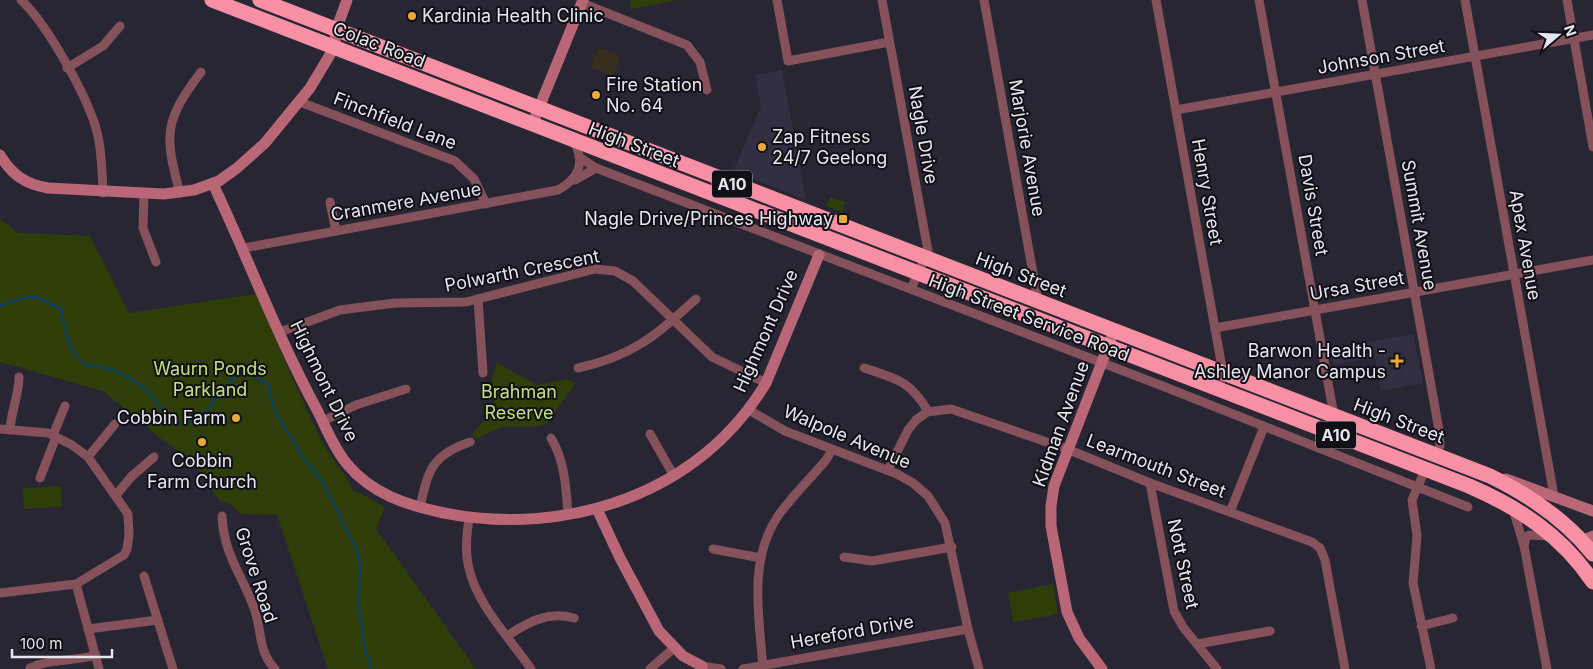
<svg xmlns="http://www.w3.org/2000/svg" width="1593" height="669" font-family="Inter,sans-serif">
  <rect width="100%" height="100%" fill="#282633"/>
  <g fill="#322f42">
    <polygon points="782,70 797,152 806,200 733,171 761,107 755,75"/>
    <polygon points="1413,334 1423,383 1381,391 1375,357 1333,365 1330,349"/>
  </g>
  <polygon fill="#372e1e" points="598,48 608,50 608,52 617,53 616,55 621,57 613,76 591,68 594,58 592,57 593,53 596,54"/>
  <g fill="#2f3e08">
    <polygon points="630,0 678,0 631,9"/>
    <polygon points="830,197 845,202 842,212 826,206"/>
    <path d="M0,219l18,14 72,3 39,77 127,-19c21,48 41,96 64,143 9,20 25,35 34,55h4l27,15 -9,22 100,140h-148l-51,-154 -36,-1 -10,-9 -11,-4 -31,-44 -24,-15 -62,-51 -103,-29z"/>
    <polygon points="497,363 537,385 567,379 576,383 547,423 536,427 501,427 476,439 472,434 495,408 492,377"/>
    <polygon points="61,486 62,507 24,509 23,488"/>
    <polygon points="1053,584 1058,614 1013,622 1008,593"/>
  </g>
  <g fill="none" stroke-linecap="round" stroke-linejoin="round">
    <path stroke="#00406d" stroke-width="2" d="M0,306l22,-8 15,-1 24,12c3,14 6,35 15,47 10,14 22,9 35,13 11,3 23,13 33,19 13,9 22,40 42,35 29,-7 35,-46 63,-53l6,8 12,5 8,28 29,48 19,23 34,69 3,18 -1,38 4,32 8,30"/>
    <g stroke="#85515b" stroke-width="9">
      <path d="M21,0c26,24 67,97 76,132 5,19 5,40 6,61"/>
      <polyline points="777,0 788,61 889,42"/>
      <polyline points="882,0 928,251 911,289"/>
      <polyline points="984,0 1038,301"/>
      <polyline points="1156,0 1223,373 1218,390"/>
      <polyline points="1259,0 1334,416"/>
      <polyline points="1362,0 1439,430 1440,446 1436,455"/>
      <polyline points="1465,0 1554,496"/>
      <polyline points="1567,0 1593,147"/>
      <polyline points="582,3 687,45 700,62 707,90"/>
      <polyline points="67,68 103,46 120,26"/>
      <polyline points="300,102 455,161 474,179 486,204"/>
      <polyline points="1176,110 1593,35"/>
      <polyline points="579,157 596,168 1165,387 1468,507"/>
      <polyline points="575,180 596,168"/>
      <path d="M180,193c-16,-58 -16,-72 21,-121"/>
      <polyline points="144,194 143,228 156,262"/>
      <polyline points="330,202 336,231"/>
      <path d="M244,248l314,-58c20,-11 28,-27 16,-48"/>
      <polyline points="478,299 483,373"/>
      <polyline points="1215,328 1593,260"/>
      <polyline points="280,332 340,310 395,303 466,302 595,269 615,271 633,281 712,357 766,383"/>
      <path d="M578,368c55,-12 77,-32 118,-69"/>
      <path d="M864,368c33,11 45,12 64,43"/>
      <polyline points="749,410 785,431 897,474 913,483 928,496 945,523 968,629 979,669"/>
      <polyline points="323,421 356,405 406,389"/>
      <polyline points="0,429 48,433 72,445 88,457 128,514 129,535 127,549 124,555 76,584 0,593"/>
      <path d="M10,430c1,-19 9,-35 9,-53"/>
      <polyline points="650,434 674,476"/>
      <polyline points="53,435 65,406"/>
      <path d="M551,438c14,23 15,50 17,76"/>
      <polyline points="88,457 115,424"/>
      <polyline points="888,470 908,430 916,420 927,412 951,409 1067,449 1150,483 1312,542 1320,548 1325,560 1345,669"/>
      <polyline points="1425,470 1412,500 1417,536 1413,583 1431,669"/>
      <polyline points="40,478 56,437"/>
      <polyline points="1150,483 1174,611 1183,627 1217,669"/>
      <polyline points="116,495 132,476 154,457"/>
      <path d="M420,507c8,-37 12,-52 50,-65"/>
      <polyline points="1513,509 1524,546 1547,669"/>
      <polyline points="1230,512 1264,427"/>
      <path d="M222,516c2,41 21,59 33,95 7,21 3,40 20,58"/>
      <path d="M469,518c-2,15 -4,30 -1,46 7,39 41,73 63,105"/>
      <polyline points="1524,545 1526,538 1529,535 1548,536"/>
      <polyline points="713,549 761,558"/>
      <polyline points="844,557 872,561 952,547"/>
      <polyline points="144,576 173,669"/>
      <polyline points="76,584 99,669"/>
      <polyline points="1421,626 1453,618"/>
      <polyline points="88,629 158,620"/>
      <path d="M507,636c21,-14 41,-25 67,-18"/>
      <polyline points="1197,644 1270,631"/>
      <polyline points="702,666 721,669"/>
      <path d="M763,667c-4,-50 -15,-107 15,-151 14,-20 32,-37 48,-56l6,-10"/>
      <path d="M30,668c21,-10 43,-6 66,-13"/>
      <polyline points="650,669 674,648"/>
      <polyline points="743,669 968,629"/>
    </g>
    <g stroke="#b96777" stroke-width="11">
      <polyline points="532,125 583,0"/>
      <path d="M0,155c12,20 25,29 48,33l116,6 30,-4 25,-9 18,-13 28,-25 45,-55 24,-40 2,-18 11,-30"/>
      <path d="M213,184c35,74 64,152 103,224 10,19 17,39 31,56 25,30 59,41 97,49 123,24 256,-19 322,-130l53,-128"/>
      <polyline points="1506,479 1593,511"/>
      <polyline points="597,509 620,558 659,631 683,656 702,666 702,669"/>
      <polyline points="1581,541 1593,536"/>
      <polyline points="1102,669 1079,638 1067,612 1051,526 1051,506 1054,486 1114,331"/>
    </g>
    <g stroke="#f790a4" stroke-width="15">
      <path d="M212,0l1257,486c51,22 93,50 124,96"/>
      <path d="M260,0l1230,476c39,19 75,43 103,78"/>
    </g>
  </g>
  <g fill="#eaaa38" stroke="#111016" stroke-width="2">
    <circle cx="412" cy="16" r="5"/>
    <circle cx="596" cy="95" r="5"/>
    <circle cx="762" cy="147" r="5"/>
    <rect x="838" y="214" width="10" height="10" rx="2.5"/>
    <path d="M1394.5 353.5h5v5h5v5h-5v5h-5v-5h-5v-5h5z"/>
    <circle cx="236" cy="418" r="5"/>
    <circle cx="202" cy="442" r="5"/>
  </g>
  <g text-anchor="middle" stroke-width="4" stroke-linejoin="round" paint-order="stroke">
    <g fill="#111016" stroke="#a7a6ae" stroke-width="1">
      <rect x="712" y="170.5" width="40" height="27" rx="4"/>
      <rect x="1316" y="421.5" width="40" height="27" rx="4"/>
    </g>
    <g font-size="16" font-weight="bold" fill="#e7e6ef">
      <text x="732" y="190">A10</text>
      <text x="1336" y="441">A10</text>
    </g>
    <g font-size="18" fill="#e7e6ef" stroke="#111016" text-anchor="start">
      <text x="422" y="22">Kardinia Health Clinic</text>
      <text x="606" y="91">Fire Station<tspan x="606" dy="21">No. 64</tspan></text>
      <text x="772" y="143">Zap Fitness<tspan x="772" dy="21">24/7 Geelong</tspan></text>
      <text x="833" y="225" text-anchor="end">Nagle Drive/Princes Highway</text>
      <text x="1386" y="357" text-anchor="end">Barwon Health -<tspan x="1386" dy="21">Ashley Manor Campus</tspan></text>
      <text x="226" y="424" text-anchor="end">Cobbin Farm</text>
      <text x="202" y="467" text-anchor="middle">Cobbin<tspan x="202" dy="21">Farm Church</tspan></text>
    </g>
    <g font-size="18" fill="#e7e6ef" stroke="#111016">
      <text transform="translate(379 45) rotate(21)" y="6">Colac Road</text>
      <text transform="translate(1381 57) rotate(-10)" y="6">Johnson Street</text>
      <text transform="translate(395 121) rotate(21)" y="6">Finchfield Lane</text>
      <text transform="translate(923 135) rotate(80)" y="6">Nagle Drive</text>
      <text transform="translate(634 145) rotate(21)" y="6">High Street</text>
      <text transform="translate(1027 148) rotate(80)" y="6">Marjorie Avenue</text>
      <text transform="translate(1207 192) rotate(80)" y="6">Henry Street</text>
      <text transform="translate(406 202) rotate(-10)" y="6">Cranmere Avenue</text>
      <text transform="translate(1313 205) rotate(80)" y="6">Davis Street</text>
      <text transform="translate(1419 225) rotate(80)" y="6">Summit Avenue</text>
      <text transform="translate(1525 245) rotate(80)" y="6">Apex Avenue</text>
      <text transform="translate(522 271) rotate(-11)" y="6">Polwarth Crescent</text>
      <text transform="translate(1021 275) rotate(21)" y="6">High Street</text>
      <text transform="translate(1357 286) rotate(-10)" y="6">Ursa Street</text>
      <text transform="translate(1029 318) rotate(21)" y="6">High Street Service Road</text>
      <text transform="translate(766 331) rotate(-66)" y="6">Highmont Drive</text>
      <text transform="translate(324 381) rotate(64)" y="6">Highmont Drive</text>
      <text transform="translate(1399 421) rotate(21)" y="6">High Street</text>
      <text transform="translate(1061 424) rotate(-70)" y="6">Kidman Avenue</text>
      <text transform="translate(847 437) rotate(23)" y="6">Walpole Avenue</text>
      <text transform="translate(1156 466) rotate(21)" y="6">Learmouth Street</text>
      <text transform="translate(1183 564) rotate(78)" y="6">Nott Street</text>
      <text transform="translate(256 575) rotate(72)" y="6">Grove Road</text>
      <text transform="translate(852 632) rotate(-10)" y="6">Hereford Drive</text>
    </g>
    <g font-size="18" fill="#c0e081" stroke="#111016">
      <text x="210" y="375">Waurn Ponds<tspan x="210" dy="21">Parkland</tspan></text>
      <text x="519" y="398">Brahman<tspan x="519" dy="21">Reserve</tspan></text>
    </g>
  </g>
  <g transform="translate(1558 35) rotate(71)" stroke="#111016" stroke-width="4" paint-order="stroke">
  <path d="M0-4L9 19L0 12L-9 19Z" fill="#e7e6ef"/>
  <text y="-8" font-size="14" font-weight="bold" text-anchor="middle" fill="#e7e6ef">N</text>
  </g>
  <path d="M12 649v8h100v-8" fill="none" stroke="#e7e6ef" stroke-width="2.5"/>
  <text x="20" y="649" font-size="15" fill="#e7e6ef" stroke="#111016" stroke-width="4" paint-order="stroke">100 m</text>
</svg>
